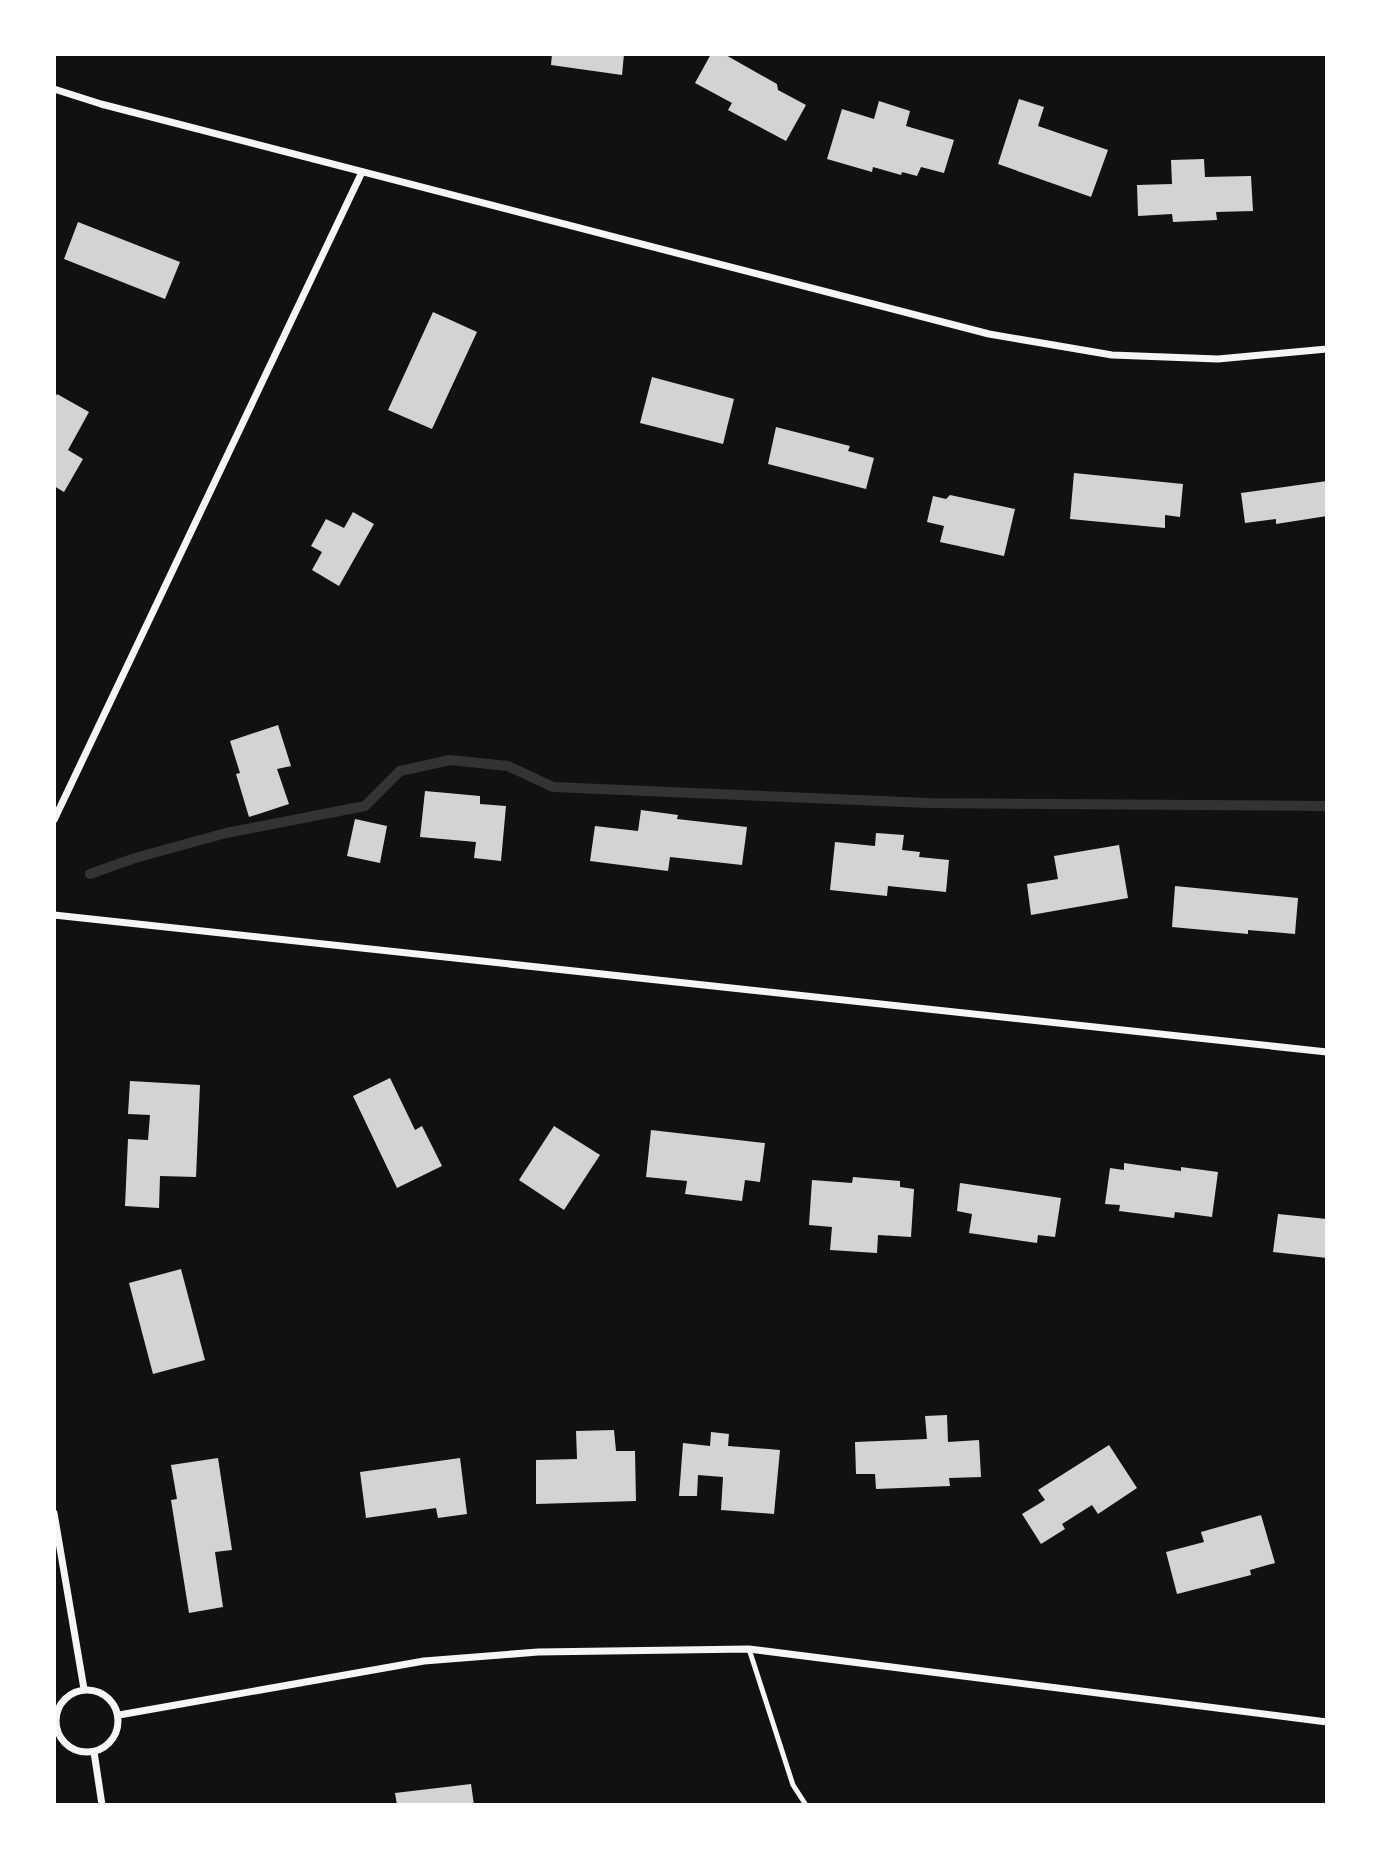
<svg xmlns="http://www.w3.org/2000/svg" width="1381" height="1859" font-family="Commissioner,sans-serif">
  <rect width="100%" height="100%" fill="#111"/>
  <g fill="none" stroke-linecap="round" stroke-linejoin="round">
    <polyline stroke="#333" stroke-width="10" points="90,874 135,858 226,833 365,806 400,771 450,760 508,766 553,787 928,803 1327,806"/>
  </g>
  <g fill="#d3d3d3">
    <polygon points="552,54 624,54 622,75 551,65"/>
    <polygon points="711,54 724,54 777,84 778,90 806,105 786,141 728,110 732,103 695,83"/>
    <polygon points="1019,99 1044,107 1038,126 1108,150 1091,197 998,164"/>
    <polygon points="879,101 910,111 906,126 954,140 944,173 921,167 917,176 902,172 901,175 873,167 872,172 827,159 842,109 874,119"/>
    <polygon points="1204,159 1205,177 1251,176 1253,211 1216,212 1217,220 1173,222 1172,214 1138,216 1137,185 1172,184 1171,160"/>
    <polygon points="78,222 180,262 165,299 64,259"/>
    <polygon points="433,312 477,332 432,429 388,410"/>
    <polygon points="652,377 734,399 723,444 640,423"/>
    <polygon points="57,394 89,412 68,450 83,459 64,492 54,486 54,399"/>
    <polygon points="776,427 850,446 848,451 874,458 866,489 768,464"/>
    <polygon points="1074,473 1183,484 1180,517 1165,515 1165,528 1070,519"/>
    <polygon points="1327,481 1327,516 1276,524 1276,519 1245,523 1241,493"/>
    <polygon points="950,495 1015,509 1004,556 940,542 944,526 927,522 933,496 946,499"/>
    <polygon points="353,512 374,524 339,586 312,570 322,552 311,546 326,519 344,528"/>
    <polygon points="278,725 291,766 277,769 289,804 249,817 236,774 240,773 230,741"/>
    <polygon points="425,791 480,796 480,804 506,806 501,861 474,858 476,842 420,837"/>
    <polygon points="641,810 678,815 677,819 747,827 742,865 670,857 668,871 590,861 595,826 638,831"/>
    <polygon points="355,819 387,826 380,863 347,856"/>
    <polygon points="876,833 904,835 902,850 920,852 919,857 949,860 946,892 888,886 887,896 830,890 835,842 875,846"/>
    <polygon points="1119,845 1128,898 1031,915 1027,884 1058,879 1054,856"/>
    <polygon points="1175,886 1298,898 1295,934 1248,930 1248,934 1172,927"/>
    <polygon points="390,1078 415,1130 422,1126 442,1166 397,1188 353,1096"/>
    <polygon points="130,1081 200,1085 196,1177 160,1176 159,1208 125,1206 128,1139 148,1140 150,1115 128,1114"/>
    <polygon points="554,1126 600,1155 564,1210 519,1180"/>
    <polygon points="651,1130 765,1143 760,1182 745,1180 742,1201 685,1194 687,1181 646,1177"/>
    <polygon points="1124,1163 1181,1171 1181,1167 1218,1172 1212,1217 1175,1212 1174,1218 1119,1211 1120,1205 1105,1204 1110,1168 1124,1170"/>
    <polygon points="853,1177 900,1181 900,1187 914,1189 911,1237 878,1235 877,1253 830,1250 832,1227 809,1225 812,1180 852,1183"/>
    <polygon points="960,1183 1061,1198 1055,1237 1038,1235 1037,1243 969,1233 972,1214 957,1211"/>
    <polygon points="1278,1214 1327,1219 1327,1258 1273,1252"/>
    <polygon points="181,1269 205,1360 153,1374 129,1283"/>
    <polygon points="947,1415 948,1442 979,1440 981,1477 949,1478 950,1486 876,1489 875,1474 856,1474 855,1442 927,1439 925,1416"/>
    <polygon points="614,1430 616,1451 635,1451 636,1501 536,1504 536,1460 577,1459 576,1431"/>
    <polygon points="711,1432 729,1434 728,1446 780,1450 774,1514 721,1510 723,1477 698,1475 697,1496 679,1496 683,1443 710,1446"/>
    <polygon points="1109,1445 1137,1488 1098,1514 1092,1505 1062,1524 1065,1529 1041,1544 1022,1514 1045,1500 1038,1490"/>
    <polygon points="218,1458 232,1550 215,1552 223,1607 189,1613 171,1500 177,1499 171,1465"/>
    <polygon points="460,1458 467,1514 438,1518 436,1508 366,1518 360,1472"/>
    <polygon points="1261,1515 1275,1563 1250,1570 1251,1575 1177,1594 1166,1552 1204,1542 1201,1532"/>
    <polygon points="471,1784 474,1805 397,1805 395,1793"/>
  </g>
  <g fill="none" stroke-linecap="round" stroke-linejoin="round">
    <polyline stroke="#f5f5f5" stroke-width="5" points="749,1649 793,1785 806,1805"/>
    <g stroke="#f5f5f5" stroke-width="7">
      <polyline points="54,89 101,104 989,334 1112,355 1218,359 1327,349"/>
      <polyline points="54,820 362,172"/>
      <polyline points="54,915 1327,1052"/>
      <polyline points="54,1513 84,1689"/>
      <circle cx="87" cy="1721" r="31"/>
      <polyline points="119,1715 424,1661 538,1652 749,1649 1327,1722"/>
      <polyline points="94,1752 102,1805"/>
    </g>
  </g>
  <rect width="1381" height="1859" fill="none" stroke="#ffffff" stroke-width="112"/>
</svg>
